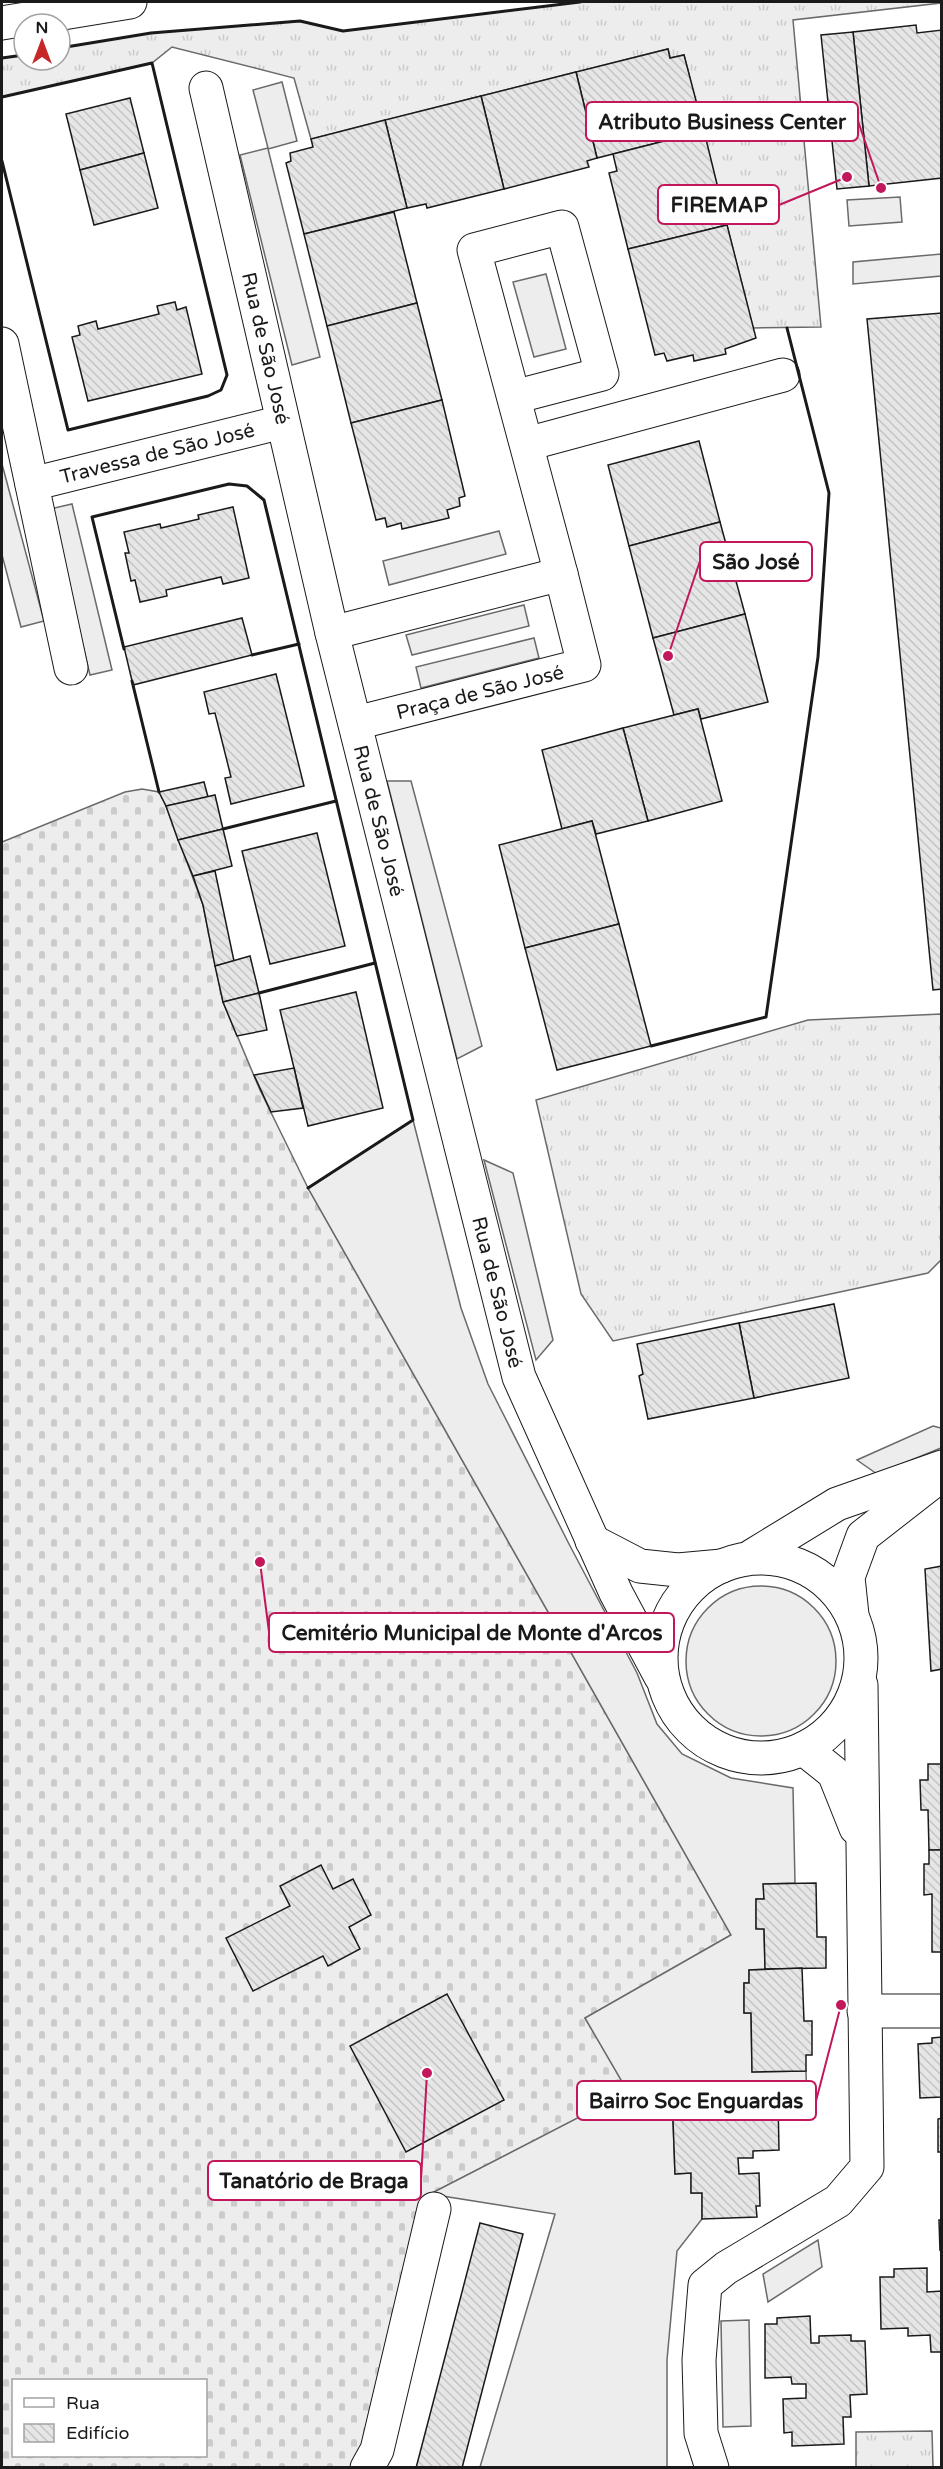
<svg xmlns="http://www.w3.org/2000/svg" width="943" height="2469" font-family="'Varela Round',sans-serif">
  <defs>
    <pattern id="grass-tufts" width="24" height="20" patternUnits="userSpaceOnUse" patternTransform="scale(1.5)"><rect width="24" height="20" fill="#ededed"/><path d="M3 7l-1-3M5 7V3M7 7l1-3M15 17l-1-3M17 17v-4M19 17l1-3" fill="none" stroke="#cbcbcb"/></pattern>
    <pattern id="cemetery-stones" width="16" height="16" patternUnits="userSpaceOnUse" patternTransform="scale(1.5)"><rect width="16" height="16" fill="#ededed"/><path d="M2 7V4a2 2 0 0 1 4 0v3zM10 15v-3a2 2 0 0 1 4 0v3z" fill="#cbcbcb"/></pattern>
    <pattern id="building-back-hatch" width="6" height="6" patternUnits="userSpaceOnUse" patternTransform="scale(1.5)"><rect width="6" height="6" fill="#e6e6e6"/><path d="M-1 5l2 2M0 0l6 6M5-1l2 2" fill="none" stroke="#c5c5c5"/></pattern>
  </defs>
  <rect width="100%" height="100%" fill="#fff"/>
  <g fill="url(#grass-tufts)" stroke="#6a6a6a" stroke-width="1.5">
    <polygon points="580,2 941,2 941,3 793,20 821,327 753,328 684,55 670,58 668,49 311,139 294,78 172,47 152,63 2,97 2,58 24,55 24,60 60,60 60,48 151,33 300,21 343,31"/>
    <polygon points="941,1014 941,1260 928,1273 613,1341 581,1294 536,1100 808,1020"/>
    <polygon points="932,2431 933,2467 856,2467 856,2432"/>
  </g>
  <path fill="url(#cemetery-stones)" stroke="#6a6a6a" stroke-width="1.5" fill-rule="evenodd" d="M142,789l17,3 7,14 37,99 20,97 37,88 48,98 423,747 -146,83 44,74 -199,102 -74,273 -354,1v-1626l123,-50zM14,2380h192v76h-192z"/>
  <g fill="#ededed" stroke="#6a6a6a" stroke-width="1.5">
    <polygon points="282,82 297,141 268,149 320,357 292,365 240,155 268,148 253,90"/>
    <polygon points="900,197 902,222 849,226 847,200"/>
    <polygon points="941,254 941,276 853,284 853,262"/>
    <polygon points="546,274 566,349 534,357 513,282"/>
    <polygon points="2,464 44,621 21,627 2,555"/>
    <polygon points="72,504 112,670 90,675 50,509"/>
    <polygon points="499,531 506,554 389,585 383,561"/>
    <polygon points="524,605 529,626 412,655 406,635"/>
    <polygon points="534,638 539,658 421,688 416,667"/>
    <polygon points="387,781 411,781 482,1046 457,1059"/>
    <polygon points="413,1120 461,1308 488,1384 569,1544 637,1673 657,1724 682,1754 731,1778 793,1788 795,1883 764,1884 764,1899 756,1899 756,1928 764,1929 765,1969 749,1970 749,1983 744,1983 744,2013 751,2013 752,2072 806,2071 807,2108 778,2109 778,2099 765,2100 764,2091 731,2092 731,2119 718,2120 717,2111 686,2112 686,2120 673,2121 675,2174 691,2173 691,2193 702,2193 702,2219 677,2251 667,2360 667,2467 480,2467 555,2214 430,2194 628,2092 585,2018 731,1935 308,1188"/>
    <polygon points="484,1160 513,1173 553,1340 536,1360"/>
    <polygon points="933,1426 941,1428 941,1448 877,1474 857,1460"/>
    <circle cx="761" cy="1661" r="75"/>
    <polygon points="818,2240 822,2267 768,2302 763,2274"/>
    <polygon points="749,2320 751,2426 723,2427 721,2321"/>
  </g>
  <g fill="url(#building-back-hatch)" stroke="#1a1a1a" stroke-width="1.5">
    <polygon points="916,25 917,33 942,30 942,178 869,186 853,32"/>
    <polygon points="853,32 869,186 837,189 821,35"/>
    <polygon points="668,49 670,58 684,55 704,131 597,158 576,72"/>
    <polygon points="576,72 597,158 587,161 589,167 504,189 481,96"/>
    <polygon points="481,96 504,189 427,208 426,204 407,208 385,120"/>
    <polygon points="130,98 144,153 80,170 66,114"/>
    <polygon points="385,120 407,208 304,234 286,163 291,161 290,153 313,147 311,139"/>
    <polygon points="704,131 727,225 628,249 609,173 617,171 613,154"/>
    <polygon points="144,153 158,208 94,225 80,170"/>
    <polygon points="394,212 417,303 327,326 304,234"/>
    <polygon points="727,225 756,338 725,349 726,354 694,361 693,355 667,361 664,353 655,355 628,249"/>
    <polygon points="175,302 177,310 186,307 202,374 88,401 72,337 80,335 78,326 96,321 98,329 159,314 157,306"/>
    <polygon points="417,303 442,400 351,423 327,326"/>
    <polygon points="942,313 942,989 933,990 867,319"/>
    <polygon points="442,400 465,496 459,498 460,506 447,510 449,518 402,529 401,523 387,527 385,518 376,520 351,423"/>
    <polygon points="699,441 720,522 629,546 608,465"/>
    <polygon points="233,507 249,578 223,584 221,577 166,590 167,596 140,602 135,580 131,581 125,553 129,553 124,532 160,524 161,528 199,519 198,515"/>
    <polygon points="720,522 745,614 653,638 629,546"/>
    <polygon points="745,614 768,702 701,719 698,709 674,715 653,638"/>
    <polygon points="242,618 252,655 133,685 124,647"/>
    <polygon points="276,674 304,786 231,804 225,778 231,777 215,713 209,714 204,692"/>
    <polygon points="698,709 722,801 648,821 623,728"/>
    <polygon points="623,728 648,821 596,834 592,821 562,829 542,750"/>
    <polygon points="204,782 208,797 166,806 159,792"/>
    <polygon points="215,795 223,829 178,840 166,806"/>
    <polygon points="592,821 619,924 525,948 499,845"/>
    <polygon points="223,829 232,866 193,876 178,840"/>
    <polygon points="317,833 345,946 270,964 242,851"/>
    <polygon points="215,871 234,961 215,966 203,905 193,876"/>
    <polygon points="619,924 651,1046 557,1070 525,948"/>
    <polygon points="250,956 259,993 223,1002 215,966"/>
    <polygon points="356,992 383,1108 308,1126 280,1010"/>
    <polygon points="259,993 267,1030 237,1036 223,1002"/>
    <polygon points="294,1068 303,1108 271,1112 254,1075"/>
    <polygon points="834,1304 849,1378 754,1398 739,1323"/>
    <polygon points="739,1323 754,1398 648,1419 639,1376 643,1374 637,1344"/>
    <polygon points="942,1566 942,1669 931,1671 925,1569"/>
    <polygon points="928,1764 942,1764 942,1850 929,1850 928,1810 921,1810 920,1780 928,1780"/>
    <polygon points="929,1850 942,1850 942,1952 932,1952 932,1894 924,1895 924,1864 929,1864"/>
    <polygon points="321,1865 333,1889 353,1879 371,1915 349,1927 360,1949 328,1966 323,1956 253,1991 226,1938 290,1906 280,1886"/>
    <polygon points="816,1883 817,1937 826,1937 826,1968 765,1969 764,1929 756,1929 756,1899 764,1899 763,1884"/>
    <polygon points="802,1968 804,2021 812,2021 812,2055 806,2055 806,2071 752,2072 751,2013 744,2013 744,1983 749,1983 749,1970"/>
    <polygon points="447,1994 504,2100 406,2152 350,2046"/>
    <polygon points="942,2037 942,2097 920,2098 918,2044 932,2043 932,2038"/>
    <polygon points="764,2091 765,2100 778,2099 779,2150 753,2151 753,2158 738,2158 739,2174 759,2173 760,2206 756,2206 757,2217 702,2219 702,2193 691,2193 691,2173 675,2174 673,2120 686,2120 685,2112 718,2111 718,2120 731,2119 730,2092"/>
    <polygon points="942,2118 942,2152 938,2152 938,2119"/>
    <polygon points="939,2220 942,2220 940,2251"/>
    <polygon points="480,2223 523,2234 462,2468 416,2468"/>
    <polygon points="927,2268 927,2292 942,2291 942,2352 931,2352 930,2335 908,2336 908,2328 881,2329 880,2277 894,2277 894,2269"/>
    <polygon points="810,2316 811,2343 819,2343 819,2336 851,2335 851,2341 865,2341 867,2394 850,2395 851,2417 843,2417 844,2444 792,2446 792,2432 784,2433 783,2399 806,2398 806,2384 792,2384 791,2377 765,2378 765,2324 777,2324 777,2318"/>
  </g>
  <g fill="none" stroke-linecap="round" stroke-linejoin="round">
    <defs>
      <g id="minor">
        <path id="s1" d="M206,88l126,545 187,744 97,216 45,84"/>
        <polyline points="2,344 71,668"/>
        <polyline points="514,397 602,374 562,227 474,250 561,574"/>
        <polyline points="527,444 783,375"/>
        <path id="s2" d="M32,484l250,-62"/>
        <polyline points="332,633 561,574 584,665 356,723"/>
        <polyline points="592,1541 640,1566 678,1570 722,1566"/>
        <polyline points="804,1749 834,1773 856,1828"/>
        <polyline points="864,2011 942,2011"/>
        <polyline points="367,2468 377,2450 434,2209"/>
        <polyline points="712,2468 701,2433 699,2360 705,2285 726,2268 838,2201 867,2167 861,1685"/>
      </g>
      <g id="tertiary">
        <polyline points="752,1556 837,1504 942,1467"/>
        <circle cx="761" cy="1658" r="100"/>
        <polyline points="852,1615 848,1577 863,1536 936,1479"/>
      </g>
      <polyline id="trunk" points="2,23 130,2"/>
    </defs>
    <use href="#minor" stroke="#1a1a1a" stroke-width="35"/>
    <use href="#tertiary" stroke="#1a1a1a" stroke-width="35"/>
    <use href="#trunk" stroke="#1a1a1a" stroke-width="35"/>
    <use href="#minor" stroke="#fff" stroke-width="33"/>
    <use href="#tertiary" stroke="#fff" stroke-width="33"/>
    <use href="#trunk" stroke="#fff" stroke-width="33"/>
    <g stroke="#1a1a1a" stroke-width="3">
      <polyline points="60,48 151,33 300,21 343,31 580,2"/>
      <polyline points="2,58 24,55"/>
      <polyline points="2,97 152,63 227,375 221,390 208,396 68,430 2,161"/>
      <polyline points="124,649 92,517 229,484 247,486 264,500 413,1120 308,1188"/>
      <polyline points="252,655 299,644"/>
      <polyline points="132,681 159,792"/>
      <polyline points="223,829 336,801"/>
      <polyline points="259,993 375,963"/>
      <polyline points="651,1046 766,1017 818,657 829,493 787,328"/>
    </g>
  </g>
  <g text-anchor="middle" stroke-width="4.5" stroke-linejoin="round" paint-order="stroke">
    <g font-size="20" fill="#1a1a1a" stroke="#fff">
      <text dy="7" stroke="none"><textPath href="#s1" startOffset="267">Rua de São José</textPath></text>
      <text dy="7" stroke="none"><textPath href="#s2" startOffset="129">Travessa de São José</textPath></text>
      <text transform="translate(480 692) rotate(-14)" y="7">Praça de São José</text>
      <text dy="7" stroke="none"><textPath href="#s1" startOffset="753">Rua de São José</textPath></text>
      <text dy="7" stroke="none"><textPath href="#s1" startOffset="1239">Rua de São José</textPath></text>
    </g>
  </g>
  <path fill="none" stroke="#c2185b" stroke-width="2" d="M881 188L858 121M847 177L779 205M668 656L700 561M260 1562L269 1632M841 2005L816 2101M427 2073L421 2180"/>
  <g fill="#c2185b" stroke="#fff" stroke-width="2">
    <circle cx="881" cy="188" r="6"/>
    <circle cx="847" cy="177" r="6"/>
    <circle cx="668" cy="656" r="6"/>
    <circle cx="260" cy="1562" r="6"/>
    <circle cx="841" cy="2005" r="6"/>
    <circle cx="427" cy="2073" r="6"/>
  </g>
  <g fill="#fff" stroke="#c2185b" stroke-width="2">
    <rect x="586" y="102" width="272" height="39" rx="6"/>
    <rect x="658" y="185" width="121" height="39" rx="6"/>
    <rect x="700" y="542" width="112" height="39" rx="6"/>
    <rect x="269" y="1613" width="405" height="39" rx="6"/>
    <rect x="577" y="2081" width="239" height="39" rx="6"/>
    <rect x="208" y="2161" width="213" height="39" rx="6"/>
  </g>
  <g font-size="21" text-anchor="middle" font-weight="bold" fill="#1a1a1a">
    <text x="722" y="129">Atributo Business Center</text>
    <text x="719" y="212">FIREMAP</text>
    <text x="756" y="569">São José</text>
    <text x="472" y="1640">Cemitério Municipal de Monte d'Arcos</text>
    <text x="696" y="2108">Bairro Soc Enguardas</text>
    <text x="314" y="2188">Tanatório de Braga</text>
  </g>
  <rect width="943" height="2469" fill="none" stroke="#1a1a1a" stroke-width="6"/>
  <rect x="12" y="2379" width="195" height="78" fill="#ffffff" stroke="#a3a3a3" stroke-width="1.5"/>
  <rect x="24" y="2398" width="30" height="9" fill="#ffffff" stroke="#a3a3a3" stroke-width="1.5"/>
  <text x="66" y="2409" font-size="18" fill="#1a1a1a">Rua</text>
  <rect x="24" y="2424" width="30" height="18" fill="url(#building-back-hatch)" stroke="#a3a3a3" stroke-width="1.5"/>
  <text x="66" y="2439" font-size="18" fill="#1a1a1a">Edifício</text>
  <g transform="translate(42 42)"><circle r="28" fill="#ffffff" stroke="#a3a3a3" stroke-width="1.5"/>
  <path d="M0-4.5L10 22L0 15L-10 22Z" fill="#c62828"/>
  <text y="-9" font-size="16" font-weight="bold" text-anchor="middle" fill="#1a1a1a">N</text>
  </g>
</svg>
